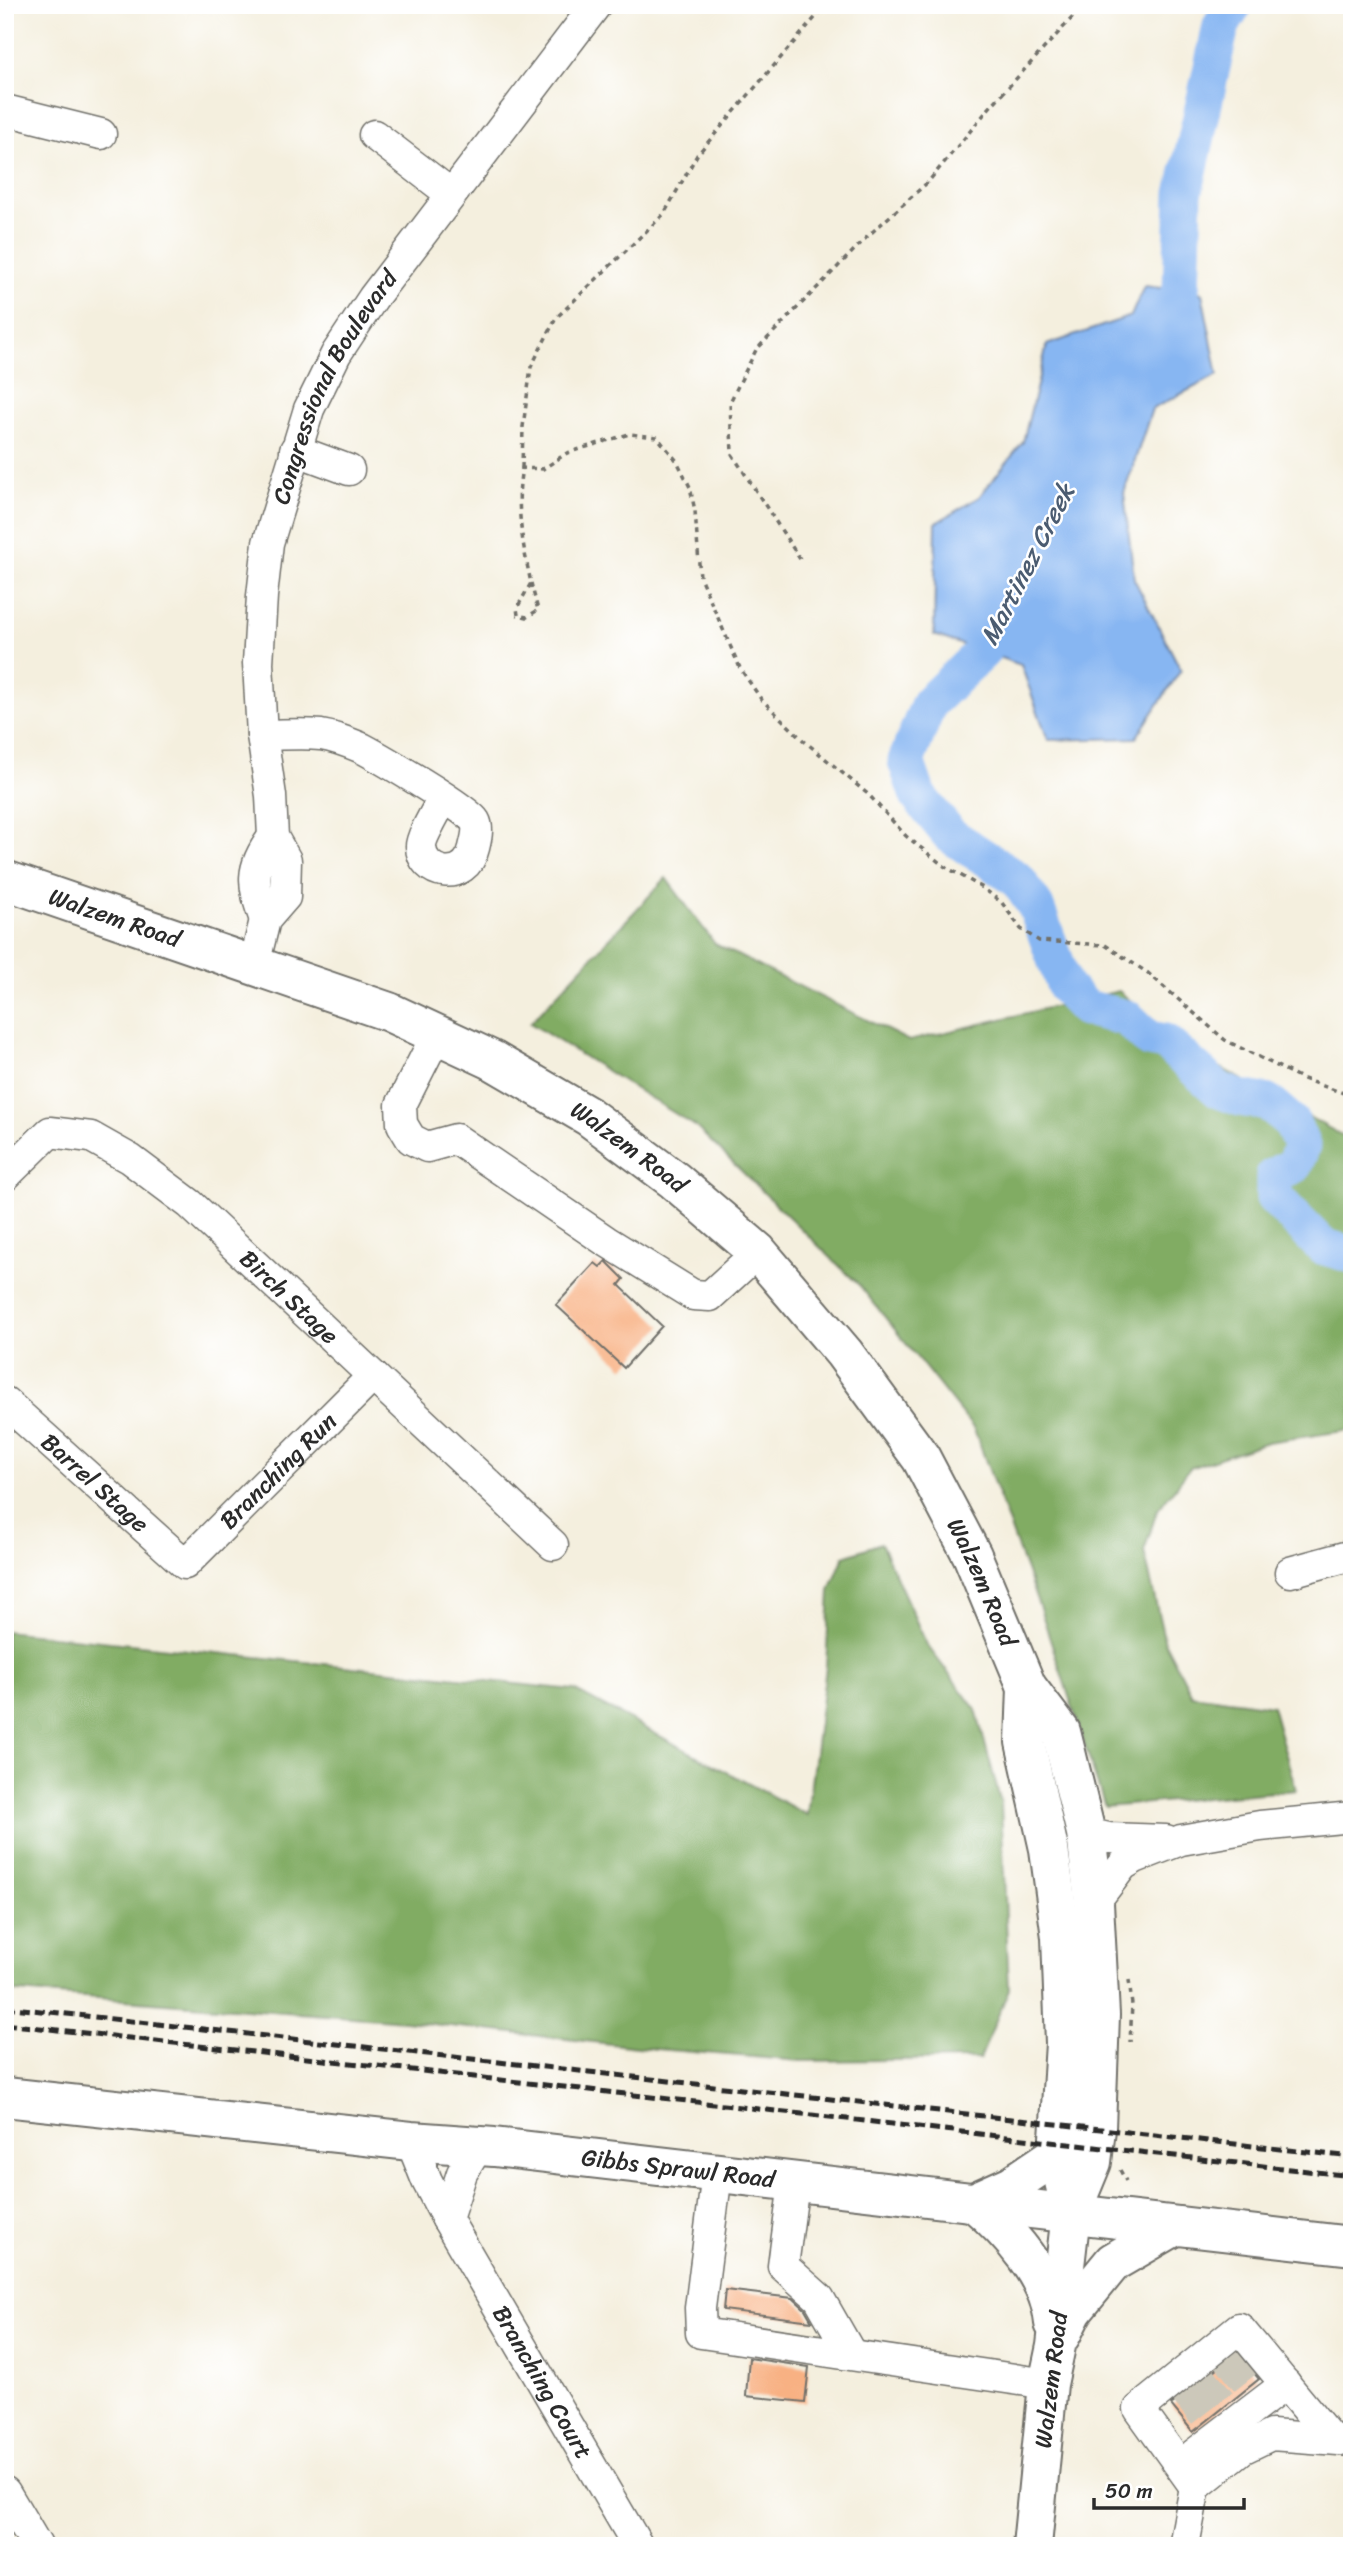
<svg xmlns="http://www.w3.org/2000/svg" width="1357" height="2551" font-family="Sriracha,sans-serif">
  <rect width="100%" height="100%" fill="#fff"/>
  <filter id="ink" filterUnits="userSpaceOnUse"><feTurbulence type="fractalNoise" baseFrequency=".0143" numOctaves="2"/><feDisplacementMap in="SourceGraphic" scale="14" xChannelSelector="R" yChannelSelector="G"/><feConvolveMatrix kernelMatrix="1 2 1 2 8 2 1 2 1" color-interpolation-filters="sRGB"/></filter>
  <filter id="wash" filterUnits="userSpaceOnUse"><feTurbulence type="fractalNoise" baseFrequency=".00686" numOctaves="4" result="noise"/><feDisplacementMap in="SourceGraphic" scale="28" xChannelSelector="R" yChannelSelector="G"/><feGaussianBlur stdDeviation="1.57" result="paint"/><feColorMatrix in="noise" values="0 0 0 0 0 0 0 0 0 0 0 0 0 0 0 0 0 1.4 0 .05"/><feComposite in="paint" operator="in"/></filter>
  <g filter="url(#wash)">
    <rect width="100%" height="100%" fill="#f4efde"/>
    <g fill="#81ac64" stroke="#566c48" stroke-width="2">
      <polygon points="666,878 715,944 909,1041 1119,991 1189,1050 1352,1141 1352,1430 1267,1442 1190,1468 1157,1511 1144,1551 1165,1643 1192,1695 1272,1706 1296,1790 1105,1807 1042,1614 974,1429 860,1286 695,1126 530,1023"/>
      <polygon points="881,1543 927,1645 976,1710 1001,1803 1009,1989 980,2059 801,2061 656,2049 405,2021 5,1991 5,1631 574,1690 807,1815 826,1667 830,1590 844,1556"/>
    </g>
    <polygon fill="#87b6f2" stroke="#59708e" stroke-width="2" points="1144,286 1202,293 1218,375 1152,409 1124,493 1134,579 1181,670 1136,738 1048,740 1021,665 934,635 936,523 979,497 1023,442 1047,345 1131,316"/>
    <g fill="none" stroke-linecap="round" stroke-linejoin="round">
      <g stroke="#87b6f2" stroke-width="37">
        <polyline points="1155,331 1181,291 1184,194 1221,26 1234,5"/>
        <polyline points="1006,607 982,652 929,703 906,761 918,796 950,835 1017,879 1036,907 1065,987 1085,1008 1127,1018 1149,1039 1165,1042 1219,1090 1240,1098 1269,1103 1292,1123 1302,1146 1294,1165 1274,1176 1274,1197 1322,1246 1352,1255"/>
      </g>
    </g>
    <g id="blocks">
      <g fill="#f8b183">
        <polygon points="606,1261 624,1279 619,1285 662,1326 624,1368 556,1305 595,1263 600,1267"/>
        <polygon points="725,2290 793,2298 805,2309 812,2321 723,2310"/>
        <polygon points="1237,2353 1259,2379 1193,2432 1171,2405"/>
        <polygon points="749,2358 809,2367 805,2402 746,2396"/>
      </g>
    </g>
  </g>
  <g filter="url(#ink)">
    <use href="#blocks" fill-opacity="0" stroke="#71706a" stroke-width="2"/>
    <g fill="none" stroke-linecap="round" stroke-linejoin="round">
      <g stroke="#ccc8ba" stroke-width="30" stroke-dasharray="30 15" stroke-linecap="butt">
        <polyline points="1228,2358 1250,2386"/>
        <polyline points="1202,2378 1225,2406"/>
        <polyline points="1185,2392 1207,2420"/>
      </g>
      <defs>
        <g id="minor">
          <polyline points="5,110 101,134"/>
          <polyline points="374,135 451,194"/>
          <polyline points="295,450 349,470"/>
          <path d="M262,735c19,0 40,-2 59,0 13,2 29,8 41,13 17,9 106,61 113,73 4,7 1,19 -1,27 -8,36 -53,27 -53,-2 0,-10 17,-37 22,-48"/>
          <path d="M265,920c-13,-36 -16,-51 8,-83"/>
          <path id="s1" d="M254,965l11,-45 20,-23 1,-37 -13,-23 -2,-41 -9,-61 -4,-72 4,-67 6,-53 41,-134 27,-55 37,-56 223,-293"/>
          <polyline points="437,1034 401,1105 402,1124 411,1139 427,1147 456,1139 606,1241 693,1295 710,1296 758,1252"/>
          <path id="s2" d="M5,1176l45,-44 41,5 39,22 60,45 363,341"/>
          <path id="s3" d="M5,1402l180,162 188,-188"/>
          <polyline points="1290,1572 1352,1555"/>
          <polyline points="1086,1833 1108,1838 1166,1840"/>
          <polyline points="1094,1903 1123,1865 1135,1858 1181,1840 1260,1826 1352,1817"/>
          <path id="s4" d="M411,2141l16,40 20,38 191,327"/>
          <polyline points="717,2173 700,2308 701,2333 1048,2384"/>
          <polyline points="794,2183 783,2266 819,2298 851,2354"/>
          <polyline points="447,2219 462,2173 479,2145"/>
          <polyline points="1180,2465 1286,2384"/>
          <polyline points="1195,2487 1139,2409 1239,2328 1330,2438"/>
          <polyline points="5,2492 37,2546"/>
          <polyline points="1184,2546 1195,2487 1242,2449 1271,2435 1352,2441"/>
        </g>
        <g id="major">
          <path id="s5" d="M5,880l384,132 103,48 96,56 86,64 84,72 86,101 77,105 51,97 55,132 34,45 25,101 8,70 6,112 -4,114 -4,33 -21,51 -15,133 -8,38 -16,162"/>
          <polyline points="1027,1687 1025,1742 1049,1849 1061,1937 1065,2043 1058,2154 1071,2213"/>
          <path id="s6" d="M5,2097l406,44 83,6 858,99"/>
          <path d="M974,2202c34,29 76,74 80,121"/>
          <polyline points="974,2202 1012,2185 1058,2154"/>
          <polyline points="1061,2335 1073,2311 1113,2262 1175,2226"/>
        </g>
      </defs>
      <use href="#minor" stroke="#71706a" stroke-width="33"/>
      <use href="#major" stroke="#71706a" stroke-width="42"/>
      <g stroke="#71706a" stroke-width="3.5" stroke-dasharray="5 5" stroke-linecap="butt">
        <polyline points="522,468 523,427 531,367 556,318 664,214 697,155 826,5"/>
        <polyline points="800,559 732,454 730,402 756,350 869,235 928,182 991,106 1084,5"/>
        <path d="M531,583l7,27 -11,7 -9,-2 -1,-7 14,-25c-8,-37 -16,-77 -9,-115l21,1 24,-16 62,-19 28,3 20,24 13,26 5,24 5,66 40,91 21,31 42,41 66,55 37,41 38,30 39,22 19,15 19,26 18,12 66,4 43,28 77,67 78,39 49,17"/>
        <polyline points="1129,1980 1132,2005 1130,2042"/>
        <polyline points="1120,2170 1126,2181"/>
      </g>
      <use href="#minor" stroke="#fff" stroke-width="30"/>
      <use href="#major" stroke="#fff" stroke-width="38"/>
      <g stroke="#2b2b2b" stroke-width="5" stroke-dasharray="10 5" stroke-linecap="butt">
        <polyline points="5,2007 1352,2157"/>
        <polyline points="5,2024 1352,2176"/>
      </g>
    </g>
  </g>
  <g text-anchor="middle" stroke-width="5" stroke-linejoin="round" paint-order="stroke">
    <g font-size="24" fill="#2b2b2b" stroke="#fff">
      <text dy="8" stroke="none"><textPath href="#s1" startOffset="606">Congressional Boulevard</textPath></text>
      <text dy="8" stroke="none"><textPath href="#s5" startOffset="116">Walzem Road</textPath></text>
      <text dy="8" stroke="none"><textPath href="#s5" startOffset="682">Walzem Road</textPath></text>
      <text dy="8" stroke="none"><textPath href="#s2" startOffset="360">Birch Stage</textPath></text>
      <text dy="8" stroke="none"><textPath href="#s3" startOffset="374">Branching Run</textPath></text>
      <text dy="8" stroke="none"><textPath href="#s3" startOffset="121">Barrel Stage</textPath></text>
      <text dy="8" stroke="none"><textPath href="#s5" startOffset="1250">Walzem Road</textPath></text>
      <text dy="8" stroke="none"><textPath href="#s6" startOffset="677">Gibbs Sprawl Road</textPath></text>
      <text transform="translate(1051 2380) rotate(-83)" y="8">Walzem Road</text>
      <text dy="8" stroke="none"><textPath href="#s4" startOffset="275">Branching Court</textPath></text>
    </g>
    <g font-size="26" font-style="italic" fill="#4b5c71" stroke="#fff">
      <text transform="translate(1027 564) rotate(-63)" y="9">Martinez Creek</text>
    </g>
  </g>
  <rect width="1357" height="2551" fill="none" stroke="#fff" stroke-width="28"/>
  <path d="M1094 2498v10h150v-10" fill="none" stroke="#2b2b2b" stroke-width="3.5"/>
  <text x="1105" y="2498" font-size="21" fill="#2b2b2b" stroke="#ffffff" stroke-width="5" paint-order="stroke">50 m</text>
</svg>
